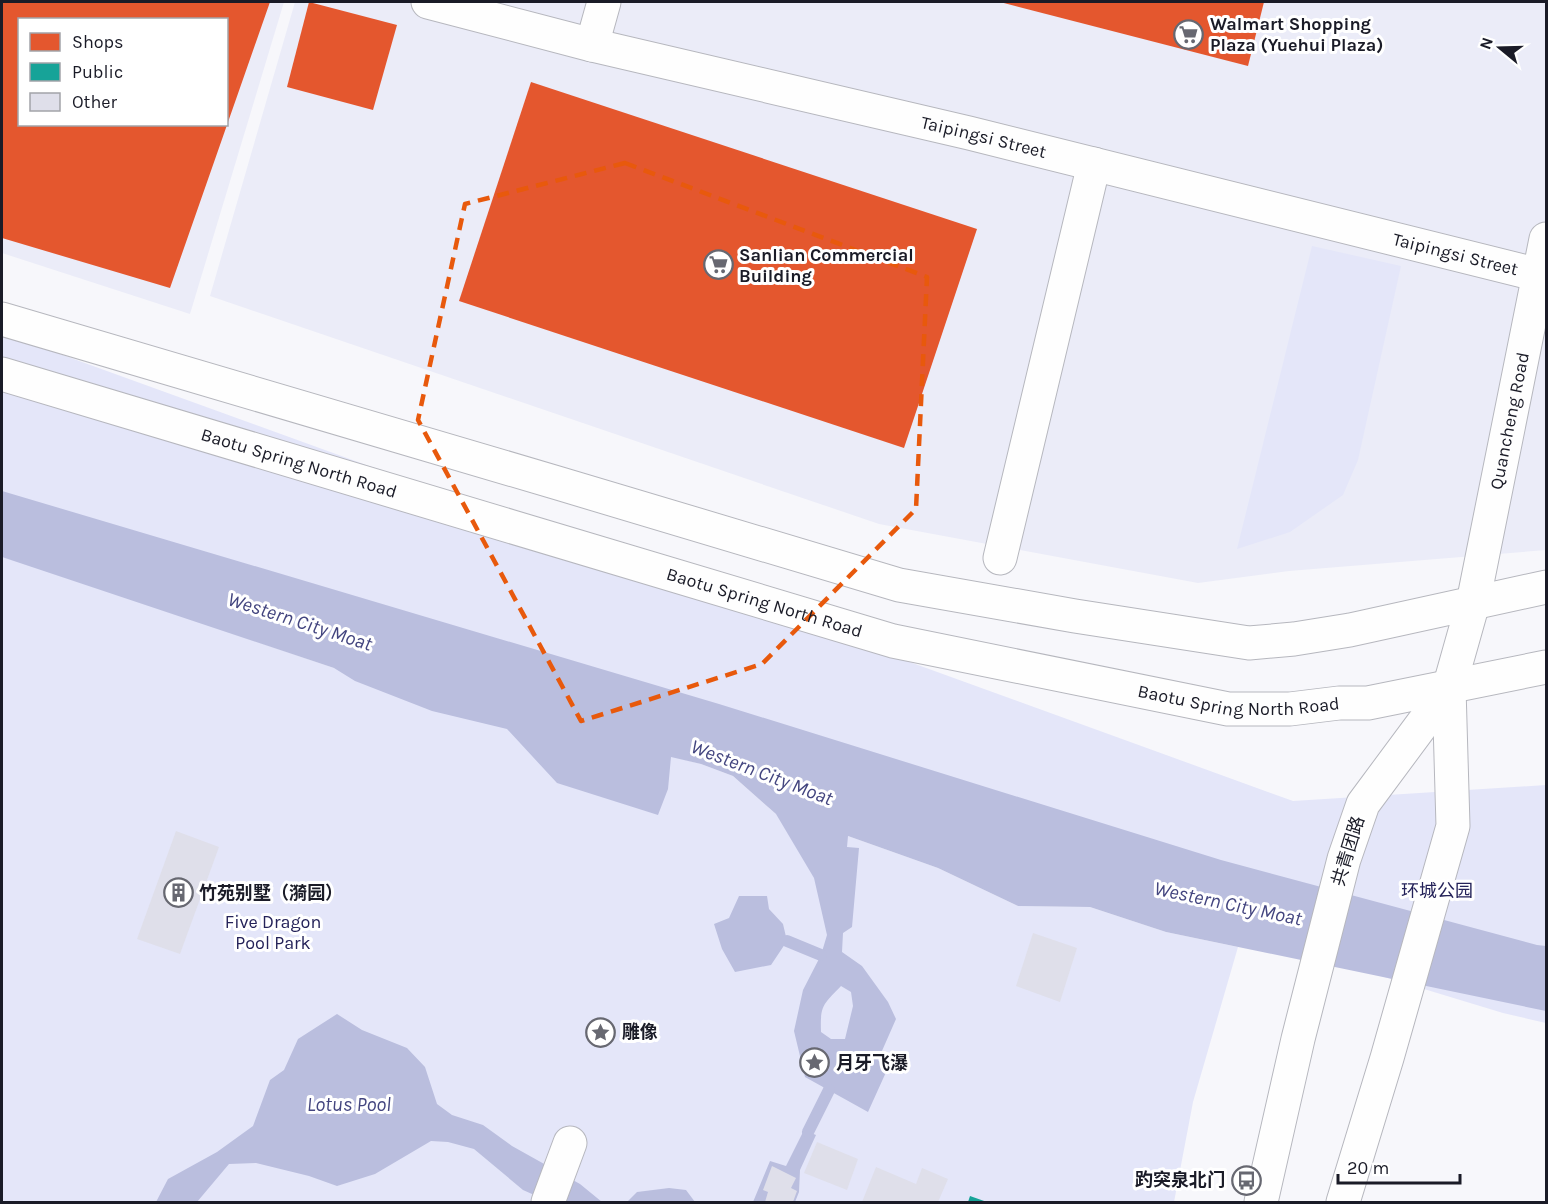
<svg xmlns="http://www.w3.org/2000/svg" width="1548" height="1204" font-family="Karla,'Noto Sans SC',sans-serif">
  <rect width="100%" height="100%" fill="#f7f7fb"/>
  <g fill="#ebecf8" fill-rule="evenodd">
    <path d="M2,2h282l-94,312 -188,-61zM20,20h206v104h-206z"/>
    <polygon points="295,2 1546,2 1546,550 1289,571 1198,583 879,524 210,296"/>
  </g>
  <g fill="#e4e6f9">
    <polygon points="1312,246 1401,266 1358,460 1343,495 1290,532 1237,549"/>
    <polygon points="2,333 1293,801 1546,785 1546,1023 1503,1013 950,845 714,752 25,563 334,668 701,764 733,776 776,814 848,836 938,868 1018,906 1090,907 1166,932 1238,947 1193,1102 1174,1202 2,1202 2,557 24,563 2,535"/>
  </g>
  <g fill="#babede" fill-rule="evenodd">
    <path d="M2,491l717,213 502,156 316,85 9,1v65l-380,-79 -76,-25 -72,-1 -80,-38 -90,-32 -1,11 12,1 -7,79 -9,6 -1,19 20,14 26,36 8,17 -18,41 9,10 -19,42 -63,-35 -11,-46 9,-41 18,-35 6,-20 -13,-57 -38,-64 -43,-38 -32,-12 -30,-7 -3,32 -10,26 -101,-32 -50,-54 -75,-18 -77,-30 -21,-13 -332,-111zM841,986l10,6 2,14 -8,33h-14l-10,-7c-1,-27 2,-27 20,-46z"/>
    <polygon points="739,896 767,896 769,909 783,924 787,941 771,965 735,972 722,949 714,924 729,918"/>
    <polygon points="337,1014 362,1030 407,1048 425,1067 437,1104 452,1115 483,1125 512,1146 580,1184 602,1202 550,1202 523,1190 474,1149 448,1142 431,1141 375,1174 337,1186 309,1176 256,1163 229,1164 197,1202 156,1202 168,1179 217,1152 253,1126 270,1080 284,1070 298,1039"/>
    <polygon points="804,1130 816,1135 800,1170 799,1192 795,1202 753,1202 770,1161 786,1166"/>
    <polygon points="669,1188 686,1190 695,1202 627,1202 637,1192"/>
  </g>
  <g fill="#e4572e" fill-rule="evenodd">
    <path d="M2,2h268l-100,286 -168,-50zM20,20h206v104h-206z"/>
    <polygon points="309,2 397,25 373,110 287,87"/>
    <polygon points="1000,2 1264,2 1248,66"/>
    <polygon points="531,82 977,229 904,448 459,301"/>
  </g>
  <polygon fill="#17a398" points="970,1196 987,1202 968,1202"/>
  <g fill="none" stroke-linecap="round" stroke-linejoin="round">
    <g stroke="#babede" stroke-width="12">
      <polyline points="787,941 821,955"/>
      <polyline points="808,1132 829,1090"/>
    </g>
  </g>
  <g fill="#dfdfea">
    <polygon points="176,831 219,847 180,954 137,939"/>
    <polygon points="1033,933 1077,948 1060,1002 1016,986"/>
    <polygon points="817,1142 858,1159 847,1190 804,1173"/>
    <polygon points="772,1166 796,1178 791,1188 797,1191 793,1202 765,1202 768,1192 763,1190"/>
    <polygon points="876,1167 916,1184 922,1168 948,1179 938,1202 862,1202"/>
  </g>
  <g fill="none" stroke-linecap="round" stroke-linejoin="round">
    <defs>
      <polyline id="pedestrian" points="548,1202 570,1143"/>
      <g id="minor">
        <path id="s1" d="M428,2l164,43 377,88 570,142"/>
        <polyline points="592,45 604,2"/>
        <polyline points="1000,558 1094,164"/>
      </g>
      <g id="secondary">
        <polyline points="2,319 561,484 899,585 1075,616 1249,643 1294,639 1350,630 1546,587"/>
        <path id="s2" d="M2,374l891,267 335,68h62l49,-6h29l178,-36"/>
        <polyline points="1261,1202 1298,1039 1344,859 1363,804 1449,688"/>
        <path id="s3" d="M1343,1202l44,-144 66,-232 -4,-138 24,-85 73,-364"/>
      </g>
    </defs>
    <use href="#pedestrian" stroke="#b6b7be" stroke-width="35"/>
    <use href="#minor" stroke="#b6b7be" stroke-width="35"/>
    <use href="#secondary" stroke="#b6b7be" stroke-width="35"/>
    <use href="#pedestrian" stroke="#fefefe" stroke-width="33"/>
    <use href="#minor" stroke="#fefefe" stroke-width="33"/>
    <use href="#secondary" stroke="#fefefe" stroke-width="33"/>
  </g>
  <path fill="none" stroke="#e8590c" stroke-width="4.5" stroke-dasharray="12 8" stroke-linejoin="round" d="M625,163l302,114 -11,232 -154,155 -181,57 -163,-301 47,-216z"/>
  <defs>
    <symbol id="supermarket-ring" viewBox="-11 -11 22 22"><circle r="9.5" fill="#fff" stroke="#676871" stroke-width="1.5"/><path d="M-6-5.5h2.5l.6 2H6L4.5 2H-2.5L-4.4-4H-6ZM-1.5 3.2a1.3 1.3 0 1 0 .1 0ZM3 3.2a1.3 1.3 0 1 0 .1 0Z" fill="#676871"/></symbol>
    <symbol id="building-ring" viewBox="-11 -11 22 22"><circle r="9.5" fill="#fff" stroke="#676871" stroke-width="1.5"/><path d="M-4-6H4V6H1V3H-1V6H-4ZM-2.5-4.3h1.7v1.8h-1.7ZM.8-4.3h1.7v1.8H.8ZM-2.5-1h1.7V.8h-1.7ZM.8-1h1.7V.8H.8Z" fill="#676871"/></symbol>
    <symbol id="sight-ring" viewBox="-11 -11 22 22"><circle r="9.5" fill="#fff" stroke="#676871" stroke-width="1.5"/><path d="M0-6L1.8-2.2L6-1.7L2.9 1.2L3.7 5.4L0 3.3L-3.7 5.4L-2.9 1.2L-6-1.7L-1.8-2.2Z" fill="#676871"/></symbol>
    <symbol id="bus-ring" viewBox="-11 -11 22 22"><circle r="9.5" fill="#fff" stroke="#676871" stroke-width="1.5"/><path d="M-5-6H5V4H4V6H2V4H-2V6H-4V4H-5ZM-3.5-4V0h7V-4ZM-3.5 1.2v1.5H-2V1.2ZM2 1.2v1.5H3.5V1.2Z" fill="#676871"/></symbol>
  </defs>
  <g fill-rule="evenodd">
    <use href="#supermarket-ring" x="1172" y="18" width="33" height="33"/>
    <use href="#supermarket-ring" x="702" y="248" width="33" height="33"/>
    <use href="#building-ring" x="162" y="876" width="33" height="33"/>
    <use href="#sight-ring" x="584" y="1016" width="33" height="33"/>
    <use href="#sight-ring" x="798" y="1046" width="33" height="33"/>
    <use href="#bus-ring" x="1230" y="1164" width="33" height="33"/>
  </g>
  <g text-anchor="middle" stroke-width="6" stroke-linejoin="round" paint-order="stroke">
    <g font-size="18" font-weight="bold" fill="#1a1b27" stroke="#fff" text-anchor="start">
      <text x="1210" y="30">Walmart Shopping<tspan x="1210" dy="21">Plaza (Yuehui Plaza)</tspan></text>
      <text x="739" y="261">Sanlian Commercial<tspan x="739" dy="21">Building</tspan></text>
      <text x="199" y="899">竹苑别墅（漪园）</text>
      <text x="622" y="1038">雕像</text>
      <text x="836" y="1069">月牙飞瀑</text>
      <text x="1225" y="1186" text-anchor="end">趵突泉北门</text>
    </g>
    <g font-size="18" fill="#1a1b27" stroke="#fff">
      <text dy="6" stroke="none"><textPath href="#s1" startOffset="572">Taipingsi Street</textPath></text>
      <text dy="6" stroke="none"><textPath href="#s1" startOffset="1058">Taipingsi Street</textPath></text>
      <text dy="6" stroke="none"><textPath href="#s3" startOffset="804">Quancheng Road</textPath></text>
      <text dy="6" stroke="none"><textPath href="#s2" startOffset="310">Baotu Spring North Road</textPath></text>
      <text dy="6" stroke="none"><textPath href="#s2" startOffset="796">Baotu Spring North Road</textPath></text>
      <text dy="6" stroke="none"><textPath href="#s2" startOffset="1282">Baotu Spring North Road</textPath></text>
      <text transform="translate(1348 851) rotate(-73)" y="6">共青团路</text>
    </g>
    <g font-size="18" fill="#242259" stroke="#fff">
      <text x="1437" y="897">环城公园</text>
      <text x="273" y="928">Five Dragon<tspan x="273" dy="21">Pool Park</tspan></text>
    </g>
    <g font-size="20" font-style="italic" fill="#43457f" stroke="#fff">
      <text transform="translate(300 621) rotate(18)" y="7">Western City Moat</text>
      <text transform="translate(762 772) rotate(21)" y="7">Western City Moat</text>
      <text transform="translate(1228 903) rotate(12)" y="7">Western City Moat</text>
      <text x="349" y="1111">Lotus Pool</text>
    </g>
  </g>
  <rect width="1548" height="1204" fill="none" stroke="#1a1b27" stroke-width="6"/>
  <rect x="18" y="18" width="210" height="108" fill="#ffffff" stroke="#a3a4a9" stroke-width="1.5"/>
  <rect x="30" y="33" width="30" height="18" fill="#e4572e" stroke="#a3a4a9" stroke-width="1.5"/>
  <text x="72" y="48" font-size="18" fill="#1a1b27">Shops</text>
  <rect x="30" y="63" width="30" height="18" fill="#17a398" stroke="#a3a4a9" stroke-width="1.5"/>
  <text x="72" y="78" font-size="18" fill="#1a1b27">Public</text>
  <rect x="30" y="93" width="30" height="18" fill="#dfdfea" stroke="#a3a4a9" stroke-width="1.5"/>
  <text x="72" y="108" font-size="18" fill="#1a1b27">Other</text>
  <g transform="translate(1500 48) rotate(289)" stroke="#ffffff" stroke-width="4.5" paint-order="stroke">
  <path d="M0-4.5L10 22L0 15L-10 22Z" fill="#1a1b27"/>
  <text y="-9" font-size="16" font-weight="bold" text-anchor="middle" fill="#1a1b27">N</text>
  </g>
  <path d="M1338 1174v9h122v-9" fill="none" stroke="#1a1b27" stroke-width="3"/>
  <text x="1347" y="1174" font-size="18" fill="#1a1b27" stroke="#ffffff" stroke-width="4.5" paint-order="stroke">20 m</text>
</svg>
